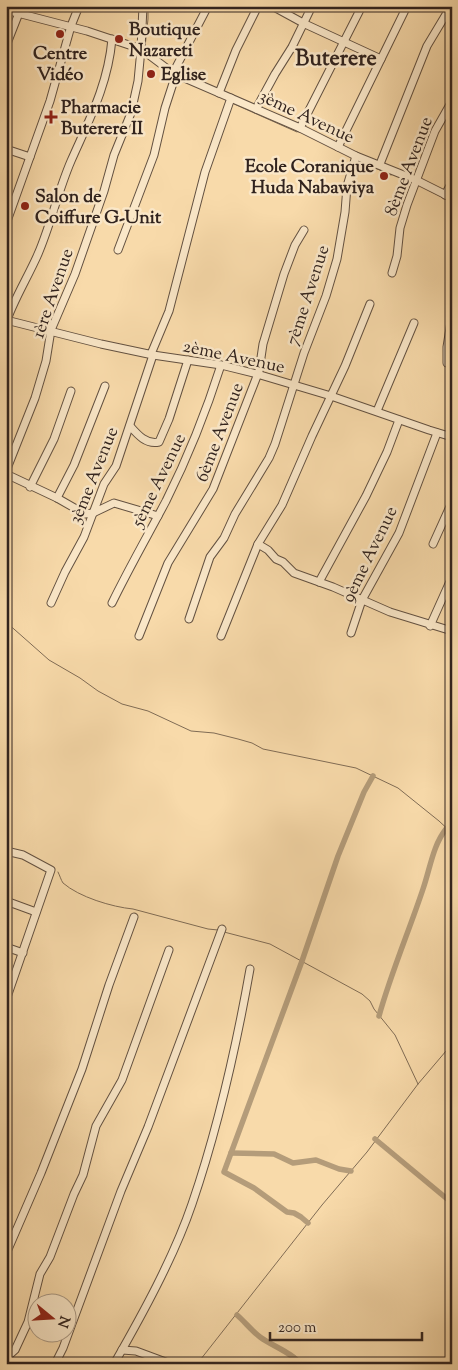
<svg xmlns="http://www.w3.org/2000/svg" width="458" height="1370" font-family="'Sorts Mill Goudy',serif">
  <rect width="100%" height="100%" fill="#f8daaa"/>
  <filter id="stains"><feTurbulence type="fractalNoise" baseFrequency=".004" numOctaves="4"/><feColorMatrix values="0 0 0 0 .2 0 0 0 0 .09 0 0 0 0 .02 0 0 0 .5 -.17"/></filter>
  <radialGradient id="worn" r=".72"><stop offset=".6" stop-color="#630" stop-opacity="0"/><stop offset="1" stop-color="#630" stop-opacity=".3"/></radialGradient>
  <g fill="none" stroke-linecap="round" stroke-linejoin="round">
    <g stroke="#806c55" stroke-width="1">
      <polyline points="145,47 148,19 148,6"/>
      <polyline points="234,104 297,132"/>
      <polyline points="359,161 391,175"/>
      <polyline points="428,190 448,200"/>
      <polyline points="6,622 49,660 80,678 98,691 122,704 148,711 191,731 214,733 238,739 252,743 263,749 356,768 398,788 439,821 452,833"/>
      <path d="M58,872c2,4 3,8 5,11 16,14 49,24 70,26l75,20 10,1"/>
      <polyline points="224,932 270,944 362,994 370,1001 374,1009 395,1035 418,1084"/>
      <polyline points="197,1364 322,1205 367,1152 418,1084 452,1044"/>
    </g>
    <g stroke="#b49c7a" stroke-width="5.5">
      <path d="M379,1016c12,-43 30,-85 44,-127 7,-20 10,-44 23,-60"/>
      <polyline points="375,1139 452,1203"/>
      <polyline points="231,1153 274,1154 293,1163 316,1160 339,1169 351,1171"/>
      <polyline points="308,1223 301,1217 294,1213 287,1212 254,1188 224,1172 302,961 338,856 364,792 373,776"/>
      <path d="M237,1315c8,7 15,16 23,22 12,9 33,16 40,27"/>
    </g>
    <defs>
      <g id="minor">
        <polyline points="272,6 305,24 381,59"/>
        <polyline points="6,10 87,31 141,49 173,73 300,128 356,156 416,180 452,198"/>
        <polyline points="6,46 19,13"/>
        <polyline points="173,73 208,6"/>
        <polyline points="219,93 236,50 258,6"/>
        <polyline points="256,109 275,74 292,47 312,6"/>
        <polyline points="300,128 362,6"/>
        <polyline points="338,147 407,6"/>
        <polyline points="6,149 30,157"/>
        <polyline points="380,164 427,46 451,6"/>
        <polyline points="445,195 452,182"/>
        <polyline points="6,224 50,101 71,26 79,6"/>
        <polyline points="118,250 154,155 165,108 176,74"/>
        <polyline points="392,273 397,256 400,228 407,205 435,131 452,101"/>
        <polyline points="370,304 345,366 312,436 282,505 258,544 268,550 276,559 283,562 294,573 333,587 390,612 452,631"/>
        <polyline points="6,320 101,344 153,355 221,365 257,374 331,396 429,430 452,437"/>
        <path d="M6,323c6,-20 23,-48 32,-69 13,-30 20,-63 33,-93 18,-41 37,-76 41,-122"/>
        <polyline points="151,354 169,311 205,172 231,98"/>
        <polyline points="447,363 447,347 452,315"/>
        <polyline points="377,411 414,323"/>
        <path d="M130,426c7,8 16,19 29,16l10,-23 19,-59"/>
        <polyline points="6,471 35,398 46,361 51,330 75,274 104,191 114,155 131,113 138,81 141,49 143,6"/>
        <polyline points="6,474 57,498 85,514 93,513 114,503 158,516"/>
        <polyline points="30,487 54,439 71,391"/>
        <polyline points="57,498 74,465 105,386"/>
        <polyline points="433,544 452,502"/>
        <polyline points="319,582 366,496 387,452 399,420"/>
        <polyline points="51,603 65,572 84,537 104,484 116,466 153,355"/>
        <path d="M112,603c17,-35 36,-68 54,-102 22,-44 40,-89 55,-136"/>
        <polyline points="189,619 210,557 224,538 235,514 269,458 275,444 304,353 326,296 337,259 345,212 347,186 356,156"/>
        <polyline points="430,626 452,577"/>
        <polyline points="351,633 362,600 399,533 437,433"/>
        <polyline points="139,636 168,563 213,489 259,371 263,344 284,274 295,245 304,230"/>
        <polyline points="221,636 258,544"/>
        <polyline points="6,851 23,855 51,870 6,1000"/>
        <polyline points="6,901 36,912"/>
        <polyline points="6,947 23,953"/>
        <polyline points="6,1254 41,1173 82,1069 109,985 134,917"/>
        <polyline points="122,1350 136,1351 171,1364"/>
        <polyline points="6,1358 15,1350 28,1322 40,1274 50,1257 74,1194 83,1175 96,1126 122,1080 169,950"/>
        <polyline points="55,1364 63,1348 121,1191 148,1127 222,929"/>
        <path d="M114,1364c28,-49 60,-107 78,-160 26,-76 44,-156 58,-235"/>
      </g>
    </defs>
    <use href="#minor" stroke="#635141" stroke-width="9"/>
    <use href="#minor" stroke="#fae7c8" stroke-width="7"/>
  </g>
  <g fill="#8f2418" stroke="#fae7c8" stroke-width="2">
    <circle cx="60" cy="34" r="5"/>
    <circle cx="119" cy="39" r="5"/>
    <circle cx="151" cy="74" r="5"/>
    <path d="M48.5 109.5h5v5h5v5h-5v5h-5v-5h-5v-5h5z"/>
    <circle cx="384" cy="176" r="5"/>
    <circle cx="25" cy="206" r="5"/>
  </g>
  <g text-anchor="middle" stroke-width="5" stroke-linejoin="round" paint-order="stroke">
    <g font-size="18" font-weight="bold" fill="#31231e" stroke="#fae7c8" text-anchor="start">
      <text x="129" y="35">Boutique<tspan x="129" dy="21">Nazareti</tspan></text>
      <text x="60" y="59" text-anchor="middle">Centre<tspan x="60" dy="21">Vidéo</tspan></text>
      <text x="161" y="80">Eglise</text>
      <text x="61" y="113">Pharmacie<tspan x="61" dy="21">Buterere II</tspan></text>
      <text x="374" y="172" text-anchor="end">Ecole Coranique<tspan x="374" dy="21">Huda Nabawiya</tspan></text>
      <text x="35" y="202">Salon de<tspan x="35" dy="21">Coiffure G-Unit</tspan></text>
    </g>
    <g font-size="18" fill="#31231e" stroke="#fae7c8">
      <text transform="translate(307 116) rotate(25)" y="6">3ème Avenue</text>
      <text transform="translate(408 166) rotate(-69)" y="6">8ème Avenue</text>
      <text transform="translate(52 293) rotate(-71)" y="6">1ère Avenue</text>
      <text transform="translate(307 295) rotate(-72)" y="6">7ème Avenue</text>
      <text transform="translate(234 356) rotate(12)" y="6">2ème Avenue</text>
      <text transform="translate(219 432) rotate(-69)" y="6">6ème Avenue</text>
      <text transform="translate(93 475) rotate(-68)" y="6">3ème Avenue</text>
      <text transform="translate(158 480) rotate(-64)" y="6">5ème Avenue</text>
      <text transform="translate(369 554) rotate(-64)" y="6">9ème Avenue</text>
    </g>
    <g font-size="22" font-weight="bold" fill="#31231e" stroke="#fae7c8">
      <text x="336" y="65">Buterere</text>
    </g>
  </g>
  <rect width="458" height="1370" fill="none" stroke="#f8daaa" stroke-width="25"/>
  <rect x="8" y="8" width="443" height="1355" fill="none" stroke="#31231e" stroke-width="2.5"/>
  <rect x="12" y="12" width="433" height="1345" fill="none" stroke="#31231e"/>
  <g transform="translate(52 1318) rotate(108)"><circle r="24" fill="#fae7c8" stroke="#aa9984"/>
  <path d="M0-4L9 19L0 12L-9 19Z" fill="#8f2418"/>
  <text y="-8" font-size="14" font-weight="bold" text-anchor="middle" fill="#31231e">N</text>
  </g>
  <path d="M270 1332v8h152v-8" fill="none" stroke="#31231e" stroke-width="2.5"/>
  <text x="278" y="1332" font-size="15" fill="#31231e" stroke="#fae7c8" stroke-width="4" paint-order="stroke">200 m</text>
  <rect width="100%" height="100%" filter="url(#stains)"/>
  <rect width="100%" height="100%" fill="url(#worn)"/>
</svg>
